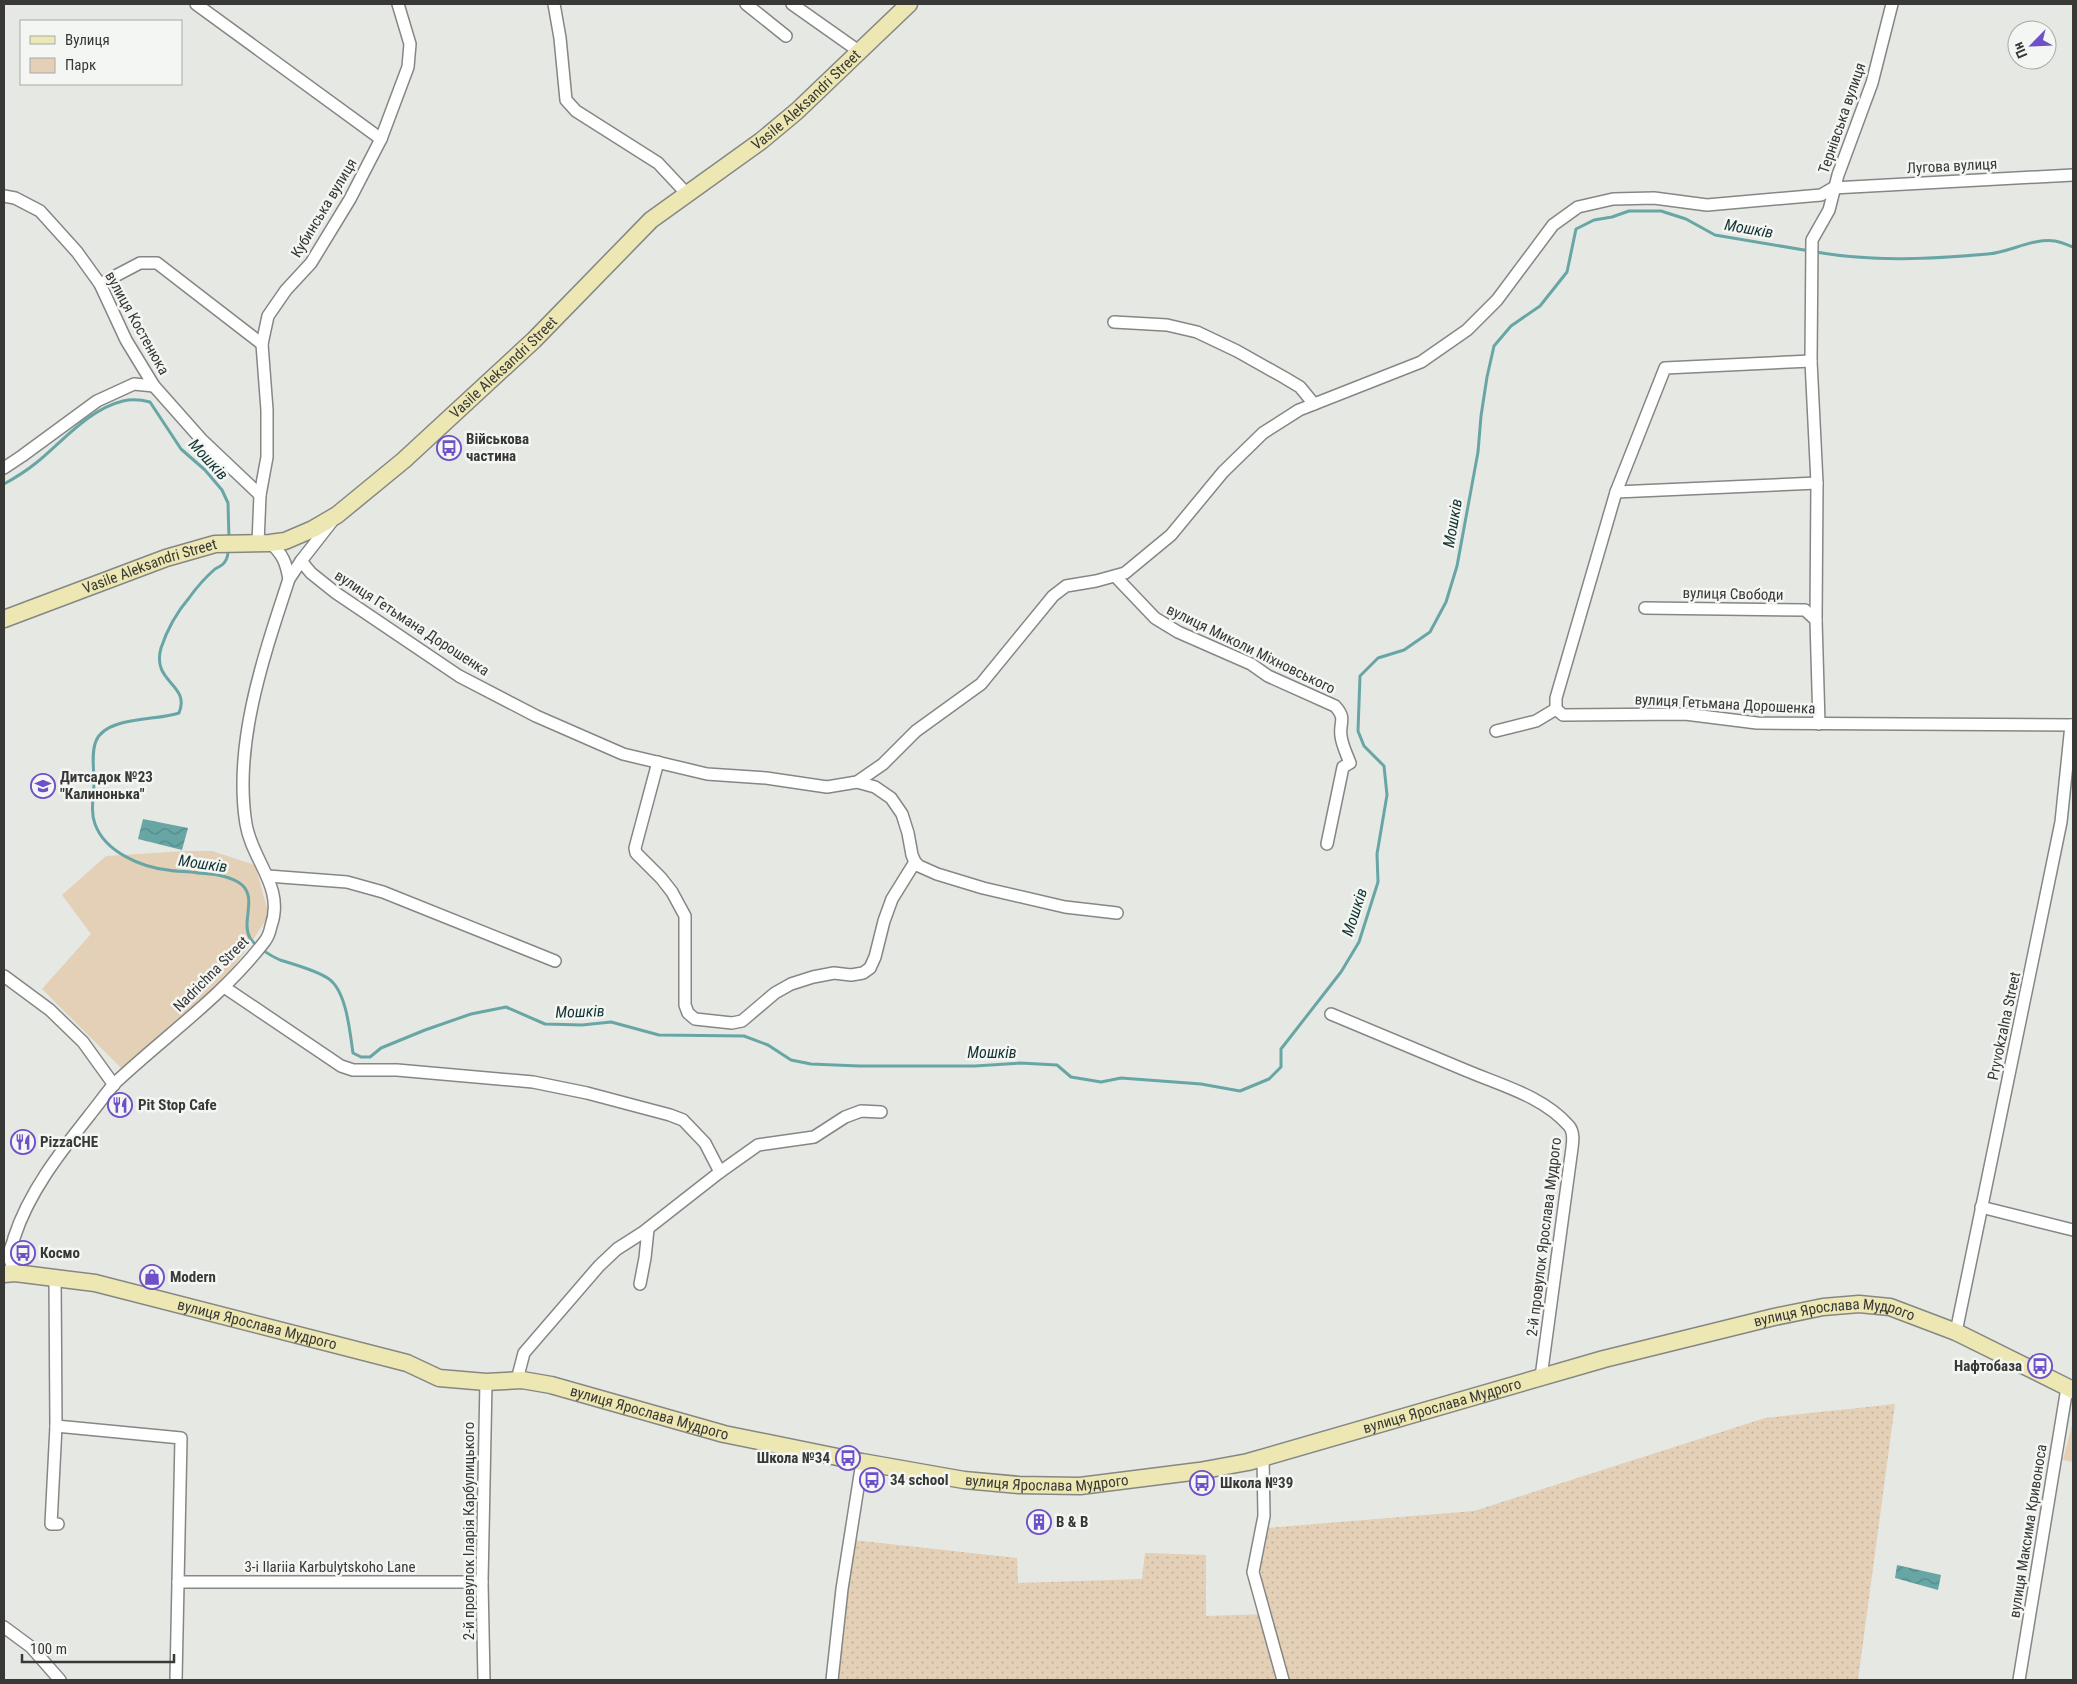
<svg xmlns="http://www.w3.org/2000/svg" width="2077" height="1684" font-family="'Roboto Condensed',sans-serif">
  <defs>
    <pattern id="garden-dots" width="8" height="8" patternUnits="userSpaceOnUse" patternTransform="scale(1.25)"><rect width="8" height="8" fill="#e4cfb7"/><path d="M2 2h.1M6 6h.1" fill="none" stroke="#c4b29e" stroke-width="1.8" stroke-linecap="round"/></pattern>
    <pattern id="water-waves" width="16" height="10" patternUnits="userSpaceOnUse" patternTransform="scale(1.25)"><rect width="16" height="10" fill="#68a6a6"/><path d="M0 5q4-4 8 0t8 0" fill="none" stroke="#578888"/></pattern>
  </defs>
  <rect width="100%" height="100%" fill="#e6e8e4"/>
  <g fill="#e4cfb7">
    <polygon points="186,851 212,851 255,865 269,915 247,949 221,984 125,1072 42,989 91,934 62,895 106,856"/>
    <polygon points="2073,1421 2073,1462 2063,1460"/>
  </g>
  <polygon fill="url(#garden-dots)" points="1895,1404 1858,1680 835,1680 853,1540 1017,1558 1018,1583 1142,1579 1145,1553 1206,1555 1206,1616 1268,1614 1260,1567 1266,1528 1474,1511 1765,1418"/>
  <g fill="url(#water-waves)">
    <polygon points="143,819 188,828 182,850 138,839"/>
    <polygon points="1897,1565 1941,1575 1938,1590 1895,1578"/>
  </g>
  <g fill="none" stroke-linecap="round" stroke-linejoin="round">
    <g stroke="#68a6a6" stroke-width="3">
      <path d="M1816,252c55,10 116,7 172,2 22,-2 45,-16 67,-13 6,1 13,4 18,6"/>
      <path d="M4,484c11,-6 22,-13 32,-21 26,-21 53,-54 87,-62 9,-2 19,-1 27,1l31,47 24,21 17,20 6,13 1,36"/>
      <path d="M228,548c0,6 0,10 -4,15 -2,3 -6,4 -9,6 -9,8 -19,19 -26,29 -12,14 -22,32 -28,50 -10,35 30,36 18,65 -22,8 -73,3 -83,28 -5,12 -2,28 -2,41 0,14 -4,29 1,42 10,28 46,43 73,46 10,2 20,1 30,3 14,1 28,2 40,9 22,13 2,39 12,56 6,9 21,18 30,22 16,5 36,10 49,19 18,13 21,55 24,74l8,4h9l11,-9 44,-18 46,-16 35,-7 39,17 37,1 29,-3 48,13 85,1 24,9 23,15 20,4 48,2h116l45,-3 37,2 14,12 30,5 20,-4 80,6 39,7 29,-12 12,-12v-18l60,-77 18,-30 19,-60 -1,-28 10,-59 -3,-29 -20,-20 -6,-15 2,-55 18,-18 26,-8 26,-18 16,-30 11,-36 21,-114 3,-36 6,-39 7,-31 17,-20 29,-20 27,-34 9,-43 18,-9 18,-3 17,-6h32l25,8 29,16 95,16"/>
    </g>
    <defs>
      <g id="street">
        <polyline points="196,4 381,139"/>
        <polyline points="554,4 560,38 566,100 576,111 658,163 687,194"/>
        <polyline points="746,4 786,36"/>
        <polyline points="792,4 860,52"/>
        <polyline points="4,196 15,198 40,211 77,252 100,284 126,340 154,386 201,439 260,495"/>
        <polyline points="100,284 140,263 157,263 262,344"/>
        <polyline points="1114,322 1167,325 1197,332 1237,351 1285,378 1300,387 1314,404"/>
        <polyline points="1811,361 1665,368 1616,492 1556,698 1556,709 1563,715 1685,714 1757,723 2073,725"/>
        <polyline points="4,468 22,456 97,401 134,384 154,386"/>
        <polyline points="1616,492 1817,483"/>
        <polyline points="258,543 260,495 267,457 267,410 262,344 268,316 286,290 311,263 350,199 381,139 408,67 410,44 398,4"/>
        <path d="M270,543c13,11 16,20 19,36"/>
        <polyline points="301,561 311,573 336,593 459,676 536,716 623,754 707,774 766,778 827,787 857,782 883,764 916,731 981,684 1053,596 1066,586 1096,581 1125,573 1171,535 1223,472 1263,433 1299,410 1421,362 1467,330 1497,300 1553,225 1578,207 1613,199 1654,198 1707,205 1821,195 1833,188 2073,175"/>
        <path d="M1115,576l40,42 23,14 73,32 17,12 67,30c12,13 4,16 6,30 1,9 6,19 9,27l-7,4 -16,77"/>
        <polyline points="1645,608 1805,610 1816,620"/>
        <polyline points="1819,724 1816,620 1817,483 1811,361 1812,240 1829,210 1838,175 1872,83 1892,4"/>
        <polyline points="1496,731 1536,721 1556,709"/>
        <polyline points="658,762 635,848 636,853 661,878 672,892 685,916 685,1005 688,1013 695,1019 732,1023 742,1021 775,993 791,984 813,977 834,973 851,975 863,973 870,968 875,957 884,921 892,899 915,862"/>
        <polyline points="857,782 875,787 891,798 902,814 908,833 912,855 915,862 919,866 937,874 983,888 1065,907 1117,913"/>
        <polyline points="268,876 347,882 383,892 555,961"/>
        <polyline points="4,976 50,1010 83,1042 114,1085"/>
        <polyline points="224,987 341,1066 353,1070 397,1070 533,1082 587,1093 670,1115 683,1120 705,1143 720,1172"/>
        <path d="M1331,1014c45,19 90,38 134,56 35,15 78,26 104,56 5,6 4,15 3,22l-31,229"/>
        <polyline points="1981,1207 2073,1230"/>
        <path d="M15,1273c-2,-5 -6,-13 -6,-19 1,-5 4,-11 5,-16 15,-47 48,-88 78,-126 8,-10 15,-20 23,-29 50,-47 108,-87 150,-142 3,-4 5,-10 6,-15 14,-39 -19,-65 -25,-102 -13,-80 18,-169 43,-245l12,-18 32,-41"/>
        <polyline points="55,1278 56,1426 181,1438 176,1680"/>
        <polyline points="640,1284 645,1258 648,1229"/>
        <polyline points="1956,1332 2061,822 2071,725"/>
        <polyline points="522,1380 519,1372 524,1353 599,1266 617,1249 642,1233 720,1172 758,1145 814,1137 845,1117 861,1111 881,1112"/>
        <polyline points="56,1426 51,1524 58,1524"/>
        <polyline points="1263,1458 1264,1516 1253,1572 1283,1680"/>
        <polyline points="178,1582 482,1582"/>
        <polyline points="4,1627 31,1647 60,1680"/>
        <polyline points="484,1680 482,1582 486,1382"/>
        <polyline points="832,1680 842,1589 862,1462"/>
        <polyline points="2019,1680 2067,1388"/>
      </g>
      <g id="secondary">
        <path id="s1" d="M4,619l162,-61 49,-14 55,-1 15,-2 28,-12 24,-14 67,-55 130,-120 117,-120 110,-79 36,-30 112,-107"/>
        <path id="s2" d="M4,1274l11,-1 80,10 312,80 32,15 47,4 36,-2 29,5 173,49 138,28 102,18 55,5 61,1 119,-15 49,-9 356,-103 170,-42 49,-10 36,-3 31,3 66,25 117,58"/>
      </g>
    </defs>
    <use href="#street" stroke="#858784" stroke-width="14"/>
    <use href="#secondary" stroke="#858784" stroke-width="19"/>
    <use href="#street" stroke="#fff" stroke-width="11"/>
    <use href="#secondary" stroke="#ede7b3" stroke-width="16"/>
  </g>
  <defs>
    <symbol id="bus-ring" viewBox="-11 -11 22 22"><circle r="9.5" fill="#f3f6f2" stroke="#6e50c9" stroke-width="1.5"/><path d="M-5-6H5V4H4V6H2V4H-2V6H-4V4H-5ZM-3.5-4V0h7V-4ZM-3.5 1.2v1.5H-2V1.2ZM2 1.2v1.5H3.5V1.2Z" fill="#6e50c9"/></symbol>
    <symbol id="school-ring" viewBox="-11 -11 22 22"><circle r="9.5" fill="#f3f6f2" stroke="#6e50c9" stroke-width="1.5"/><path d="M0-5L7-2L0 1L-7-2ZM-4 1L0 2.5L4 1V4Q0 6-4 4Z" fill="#6e50c9"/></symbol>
    <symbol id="restaurant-ring" viewBox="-11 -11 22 22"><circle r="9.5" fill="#f3f6f2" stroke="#6e50c9" stroke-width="1.5"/><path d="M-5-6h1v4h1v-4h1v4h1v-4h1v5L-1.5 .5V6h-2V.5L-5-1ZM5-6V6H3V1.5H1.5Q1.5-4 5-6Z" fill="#6e50c9"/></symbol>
    <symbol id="shop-ring" viewBox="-11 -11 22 22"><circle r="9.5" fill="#f3f6f2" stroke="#6e50c9" stroke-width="1.5"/><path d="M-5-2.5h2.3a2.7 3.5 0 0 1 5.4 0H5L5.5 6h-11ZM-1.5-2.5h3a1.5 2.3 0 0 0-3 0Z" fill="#6e50c9"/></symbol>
    <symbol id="building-ring" viewBox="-11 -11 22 22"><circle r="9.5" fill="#f3f6f2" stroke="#6e50c9" stroke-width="1.5"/><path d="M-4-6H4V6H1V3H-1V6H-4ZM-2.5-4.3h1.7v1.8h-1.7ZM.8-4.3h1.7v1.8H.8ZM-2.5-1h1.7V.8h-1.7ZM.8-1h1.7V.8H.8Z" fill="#6e50c9"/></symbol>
  </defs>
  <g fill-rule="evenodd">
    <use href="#bus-ring" x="435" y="434" width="28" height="28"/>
    <use href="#school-ring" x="29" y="772" width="28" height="28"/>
    <use href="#restaurant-ring" x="106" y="1091" width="28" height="28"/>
    <use href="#restaurant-ring" x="9" y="1128" width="28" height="28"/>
    <use href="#bus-ring" x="9" y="1239" width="28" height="28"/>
    <use href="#shop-ring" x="138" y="1263" width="28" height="28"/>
    <use href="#bus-ring" x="2026" y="1352" width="28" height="28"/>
    <use href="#bus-ring" x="834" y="1444" width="28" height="28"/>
    <use href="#bus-ring" x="858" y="1466" width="28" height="28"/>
    <use href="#bus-ring" x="1188" y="1469" width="28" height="28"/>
    <use href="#building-ring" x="1025" y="1508" width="28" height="28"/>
  </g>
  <g text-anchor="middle" stroke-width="5" stroke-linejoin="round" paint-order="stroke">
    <g font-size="15" fill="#383837" stroke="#f3f6f2">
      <text dy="5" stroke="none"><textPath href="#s1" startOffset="980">Vasile Aleksandri Street</textPath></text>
      <text transform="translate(1842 118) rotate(-71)" y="5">Тернівська вулиця</text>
      <text transform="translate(1952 166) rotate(-3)" y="5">Лугова вулиця</text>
      <text transform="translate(324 208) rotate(-59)" y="5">Кубинська вулиця</text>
      <text transform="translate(137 323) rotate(61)" y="5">вулиця Костенюка</text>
      <text dy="5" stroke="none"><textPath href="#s1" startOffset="575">Vasile Aleksandri Street</textPath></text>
      <text dy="5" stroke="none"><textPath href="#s1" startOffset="155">Vasile Aleksandri Street</textPath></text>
      <text transform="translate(1733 594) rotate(1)" y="5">вулиця Свободи</text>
      <text transform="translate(412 623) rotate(33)" y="5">вулиця Гетьмана Дорошенка</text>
      <text transform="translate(1251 649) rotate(26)" y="5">вулиця Миколи Міхновського</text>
      <text transform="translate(1725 704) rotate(3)" y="5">вулиця Гетьмана Дорошенка</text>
      <text transform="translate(211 974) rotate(-45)" y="5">Nadrichna Street</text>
      <text transform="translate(2004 1026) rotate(-78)" y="5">Pryvokzalna Street</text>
      <text transform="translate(1544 1237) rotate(-83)" y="5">2-й провулок Ярослава Мудрого</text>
      <text dy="5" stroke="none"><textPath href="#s2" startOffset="1879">вулиця Ярослава Мудрого</textPath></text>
      <text dy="5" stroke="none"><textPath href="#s2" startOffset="259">вулиця Ярослава Мудрого</textPath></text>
      <text dy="5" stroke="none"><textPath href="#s2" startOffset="1474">вулиця Ярослава Мудрого</textPath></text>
      <text dy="5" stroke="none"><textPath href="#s2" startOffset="664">вулиця Ярослава Мудрого</textPath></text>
      <text dy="5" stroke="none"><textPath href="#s2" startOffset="1069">вулиця Ярослава Мудрого</textPath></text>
      <text transform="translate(469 1531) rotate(-90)" y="5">2-й провулок Іларія Карбулицького</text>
      <text transform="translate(2028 1531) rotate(-81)" y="5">вулиця Максима Кривоноса</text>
      <text x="330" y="1572">3-i Ilariia Karbulytskoho Lane</text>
    </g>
    <g font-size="15" font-weight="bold" fill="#383837" stroke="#f3f6f2" text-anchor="start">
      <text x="466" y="444">Військова<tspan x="466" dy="17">частина</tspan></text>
      <text x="60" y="782">Дитсадок №23<tspan x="60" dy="17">"Калинонька"</tspan></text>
      <text x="138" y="1110">Pit Stop Cafe</text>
      <text x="40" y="1147">PizzaCHE</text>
      <text x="40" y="1258">Космо</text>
      <text x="170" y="1282">Modern</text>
      <text x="2022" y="1371" text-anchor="end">Нафтобаза</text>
      <text x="830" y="1463" text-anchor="end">Школа №34</text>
      <text x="890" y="1485">34 school</text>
      <text x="1220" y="1488">Школа №39</text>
      <text x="1056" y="1527">B &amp; B</text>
    </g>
    <g font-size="16" font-style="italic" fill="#123333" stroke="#f3f6f2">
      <text transform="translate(1749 228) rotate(10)" y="6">Мошків</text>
      <text transform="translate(209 459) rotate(47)" y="6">Мошків</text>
      <text transform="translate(1452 523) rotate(-80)" y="6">Мошків</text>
      <text transform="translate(203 863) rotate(8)" y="6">Мошків</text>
      <text transform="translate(1354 912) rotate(-72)" y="6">Мошків</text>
      <text transform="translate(580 1011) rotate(-2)" y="6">Мошків</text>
      <text x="992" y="1058">Мошків</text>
    </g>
  </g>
  <rect width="2077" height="1684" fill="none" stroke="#383837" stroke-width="10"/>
  <rect x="20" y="20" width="162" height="65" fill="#f3f6f2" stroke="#a8aaa7"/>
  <rect x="30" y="36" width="25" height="8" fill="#ede7b3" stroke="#a8aaa7"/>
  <text x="65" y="45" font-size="15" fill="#383837">Вулиця</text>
  <rect x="30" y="58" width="25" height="15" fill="#e4cfb7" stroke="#a8aaa7"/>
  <text x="65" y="70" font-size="15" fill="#383837">Парк</text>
  <g transform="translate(2032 45) rotate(246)"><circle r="24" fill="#f3f6f2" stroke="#a8aaa7"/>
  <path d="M0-4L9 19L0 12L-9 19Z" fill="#6e50c9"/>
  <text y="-8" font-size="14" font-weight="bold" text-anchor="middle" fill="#383837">Пн</text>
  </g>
  <path d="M22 1654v8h152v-8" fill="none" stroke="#383837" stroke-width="2.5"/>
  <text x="30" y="1654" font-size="15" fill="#383837" stroke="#f3f6f2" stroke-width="4" paint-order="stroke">100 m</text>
</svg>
